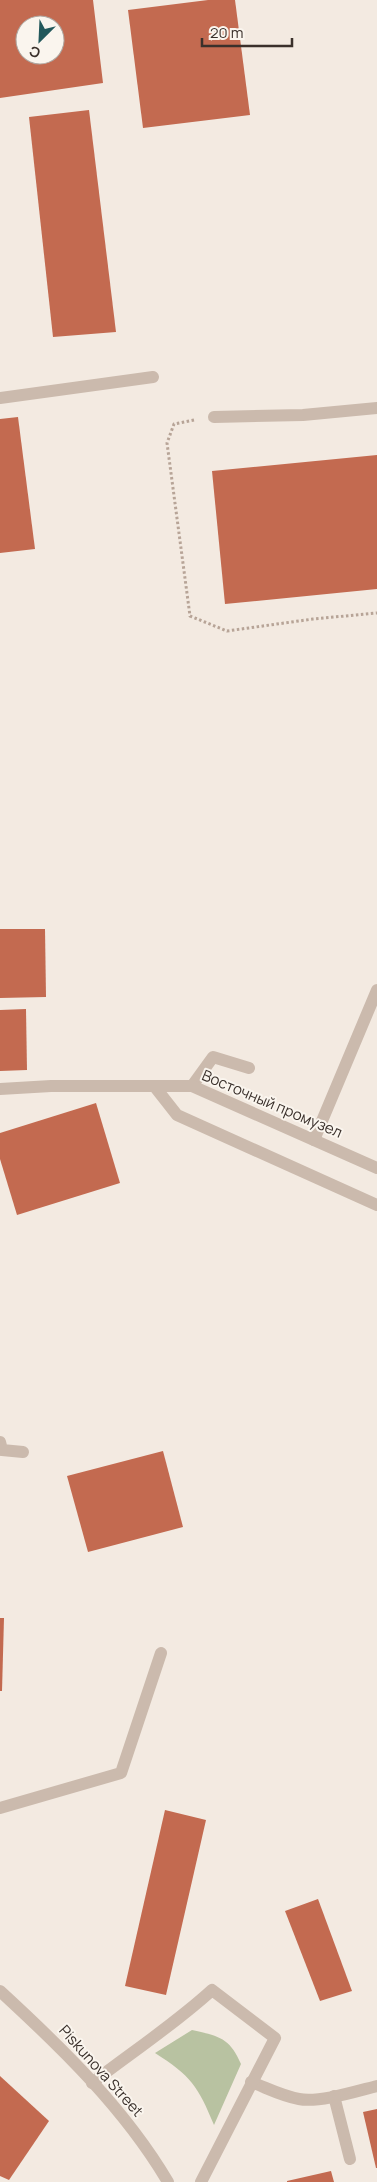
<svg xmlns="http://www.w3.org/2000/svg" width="377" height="2182" font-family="Manrope,sans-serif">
  <rect width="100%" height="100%" fill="#f3eae1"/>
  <path fill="#b8c2a1" d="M192,2030c27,6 38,8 49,34l-27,61c-16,-39 -23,-49 -59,-72z"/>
  <g fill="#c36a50" fill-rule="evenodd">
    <path d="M0,0h93l10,83 -103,15zM25,25h30v30h-30z"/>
    <polygon points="208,0 235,0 250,115 143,128 128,10"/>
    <polygon points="89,110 116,332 53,337 29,117"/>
    <polygon points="18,417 35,549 0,553 0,419"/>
    <polygon points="377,455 377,589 225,604 212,471"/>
    <polygon points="0,929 45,929 46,997 0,998"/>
    <polygon points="26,1009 27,1070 0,1071 0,1010"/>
    <polygon points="96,1103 120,1183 17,1215 0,1159 0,1133"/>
    <polygon points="163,1451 183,1527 88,1552 67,1476"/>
    <polygon points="0,1618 4,1618 2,1691 0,1691"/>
    <polygon points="165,1810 206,1820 166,1995 125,1986"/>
    <polygon points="318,1899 352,1991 320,2001 285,1911"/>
    <polygon points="0,2076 49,2121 9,2180 0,2176"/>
    <polygon points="377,2109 377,2168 376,2168 363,2112"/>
    <polygon points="331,2171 334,2182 287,2182 287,2181"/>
  </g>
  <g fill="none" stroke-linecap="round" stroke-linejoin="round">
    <polyline stroke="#b7a497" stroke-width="3" stroke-dasharray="2.5 2.5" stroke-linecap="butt" points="194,420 174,424 167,443 190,616 227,631 313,619 377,613"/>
    <g stroke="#cbbaad" stroke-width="12">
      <polyline points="0,398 153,377"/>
      <polyline points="214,417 303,415 377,408"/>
      <polyline points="192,1086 213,1057 249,1068"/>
      <polyline points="155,1087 177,1115 377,1205"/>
      <polyline points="314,1140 377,990"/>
      <polyline points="0,1442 2,1450 23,1452"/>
      <polyline points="0,1808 121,1773 161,1653"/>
      <path d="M251,2082c16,6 31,14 48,17 20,4 58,-8 78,-13"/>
      <path d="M92,2083c40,-31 83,-59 120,-93l63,48 -74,144"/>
      <polyline points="334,2096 350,2159"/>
    </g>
    <polyline stroke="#cbbaad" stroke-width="12" points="0,1089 51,1086 192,1086 377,1168"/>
    <path stroke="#cbbaad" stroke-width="12" d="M0,1991c62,57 125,118 168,191"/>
  </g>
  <g text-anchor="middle" stroke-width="4" stroke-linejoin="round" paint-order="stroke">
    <g font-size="15" fill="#3a302b" stroke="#faf5ee">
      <text transform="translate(272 1104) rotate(23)" y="5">Восточный промузел</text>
      <text transform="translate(101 2071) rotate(48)" y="5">Piskunova Street</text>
    </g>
  </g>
  <g transform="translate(40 40) rotate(204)"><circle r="24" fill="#faf5ee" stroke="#ada6a0"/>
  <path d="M0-4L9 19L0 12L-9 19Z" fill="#22585b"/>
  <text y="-8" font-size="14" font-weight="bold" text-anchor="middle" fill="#3a302b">С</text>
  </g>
  <path d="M202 38v8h90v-8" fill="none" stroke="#3a302b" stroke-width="2.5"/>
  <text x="210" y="38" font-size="15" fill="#3a302b" stroke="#faf5ee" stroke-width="4" paint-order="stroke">20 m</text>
</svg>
